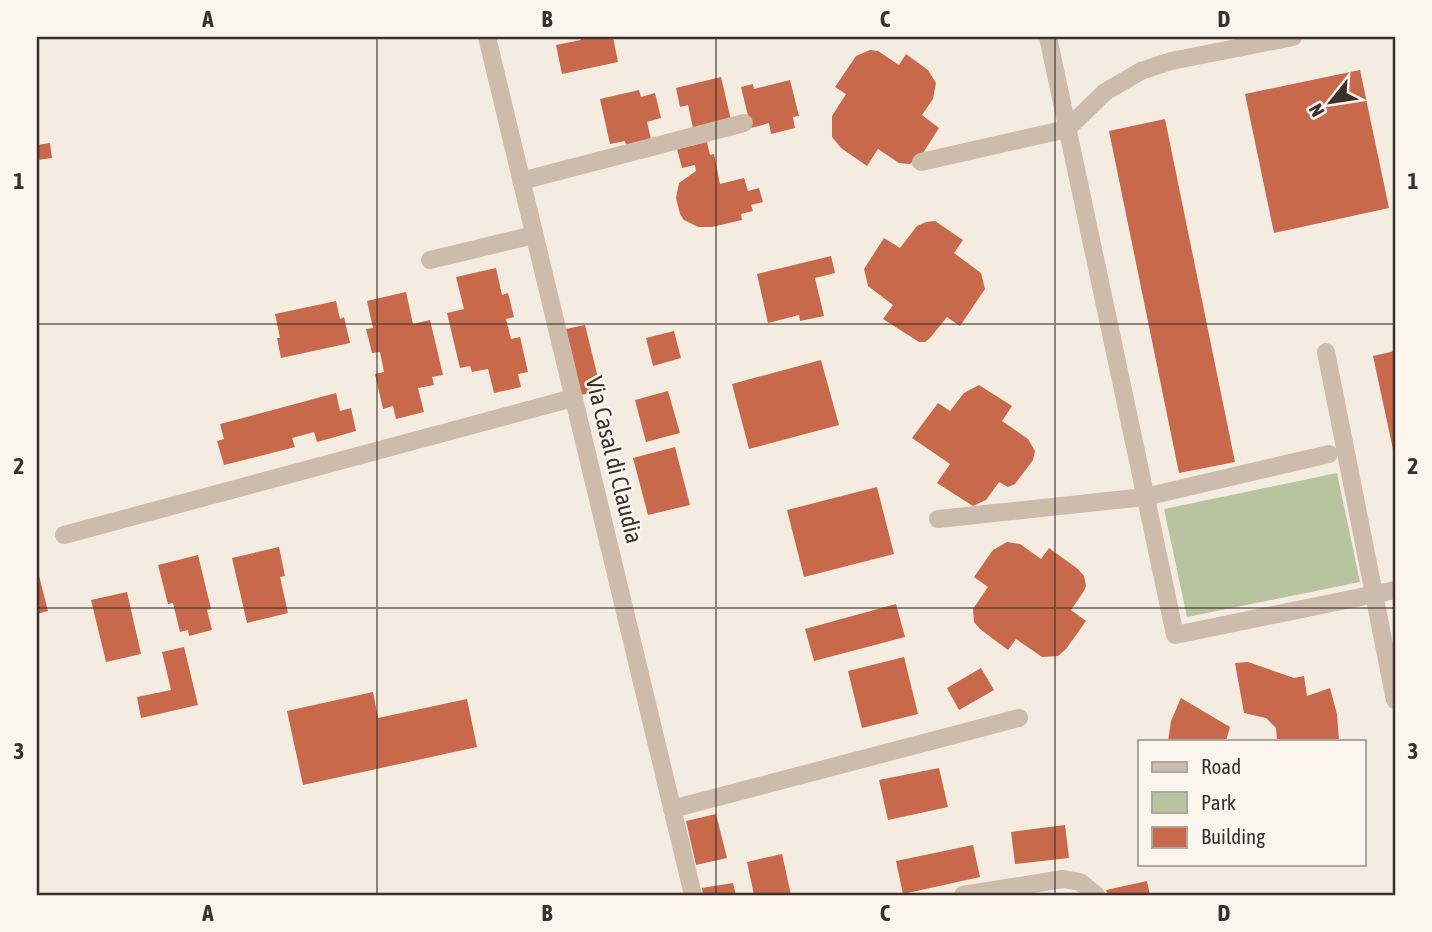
<svg xmlns="http://www.w3.org/2000/svg" width="1432" height="932" font-family="'Asap Condensed',sans-serif">
  <rect width="100%" height="100%" fill="#f4ebe1"/>
  <polygon fill="#b8c4a0" points="1337,473 1360,582 1187,617 1164,509"/>
  <g fill="#c8694b">
    <polygon points="580,37 613,37 618,62 562,74 556,45 581,40"/>
    <polygon points="870,50 878,51 899,65 906,54 928,70 936,83 933,99 922,115 939,128 923,153 910,164 899,163 878,149 867,166 841,148 832,137 832,116 846,94 835,87 856,56"/>
    <polygon points="1360,70 1389,208 1274,233 1245,94"/>
    <polygon points="721,77 731,120 693,128 688,105 680,107 676,88"/>
    <polygon points="790,80 799,116 793,117 795,128 771,134 769,123 751,128 741,87 753,84 754,89"/>
    <polygon points="639,90 641,97 655,93 661,118 647,122 651,139 626,145 625,141 610,144 600,99"/>
    <polygon points="1165,119 1235,462 1179,473 1109,131"/>
    <polygon points="707,142 710,155 714,154 720,184 744,178 748,191 759,188 763,202 751,205 753,211 741,214 742,220 712,227 698,227 684,220 680,214 676,198 679,183 696,171 695,165 682,168 677,149"/>
    <polygon points="50,143 52,158 38,160 37,145"/>
    <polygon points="935,221 963,240 954,253 981,273 985,289 960,326 947,317 930,338 925,342 919,342 883,319 893,305 868,286 864,269 884,238 900,248 917,226 926,222"/>
    <polygon points="831,256 835,273 815,278 824,316 800,321 799,315 768,323 757,274"/>
    <polygon points="496,268 502,295 508,293 514,317 506,319 511,339 520,337 528,372 518,374 521,387 494,393 488,369 472,372 470,366 460,368 447,313 464,309 456,277"/>
    <polygon points="406,292 413,324 430,320 443,375 432,377 434,385 418,388 424,412 396,419 393,406 383,409 375,374 384,372 380,352 372,353 366,329 373,328 367,301"/>
    <polygon points="336,301 340,319 344,317 350,343 281,358 277,338 280,338 275,314"/>
    <polygon points="585,325 601,390 577,396 561,330"/>
    <polygon points="674,331 681,358 653,366 646,338"/>
    <polygon points="1395,351 1395,454 1394,454 1373,356"/>
    <polygon points="821,360 839,425 749,449 732,384"/>
    <polygon points="979,385 1012,406 1002,421 1028,439 1035,451 1033,460 1015,484 1008,487 999,482 986,500 973,506 937,483 950,464 912,438 938,403 950,411 964,393"/>
    <polygon points="668,391 680,433 646,442 635,400"/>
    <polygon points="336,393 340,411 351,408 356,431 317,442 314,432 292,438 295,447 224,465 217,441 224,439 220,424"/>
    <polygon points="675,447 690,505 648,515 633,458"/>
    <polygon points="877,487 894,554 804,577 787,510"/>
    <polygon points="1007,542 1020,544 1041,559 1049,548 1078,569 1084,576 1086,586 1084,591 1071,610 1086,621 1066,649 1058,656 1042,657 1016,639 1008,650 980,629 974,622 973,609 988,587 974,577 993,550"/>
    <polygon points="279,547 285,576 280,577 288,613 247,623 232,558"/>
    <polygon points="198,555 211,609 207,610 212,630 189,636 188,630 180,632 173,603 168,604 158,565"/>
    <polygon points="37,568 48,611 37,614"/>
    <polygon points="127,592 141,654 106,662 91,600"/>
    <polygon points="896,604 905,637 814,661 805,629"/>
    <polygon points="184,647 198,705 141,718 137,697 171,690 162,652"/>
    <polygon points="904,657 918,714 862,728 848,671"/>
    <polygon points="1248,662 1294,678 1304,676 1307,696 1330,688 1337,714 1339,741 1277,741 1276,728 1266,718 1244,713 1235,663"/>
    <polygon points="981,668 994,690 959,710 947,688"/>
    <polygon points="373,692 378,718 467,699 477,747 303,785 287,711"/>
    <polygon points="1181,698 1230,727 1226,741 1168,741 1171,721"/>
    <polygon points="939,768 948,807 888,820 879,780"/>
    <polygon points="716,814 727,858 696,865 686,821"/>
    <polygon points="1065,825 1069,858 1015,864 1011,832"/>
    <polygon points="973,845 980,877 903,894 896,861"/>
    <polygon points="782,854 791,895 754,895 747,862"/>
    <polygon points="1147,881 1150,895 1108,895 1106,890"/>
    <polygon points="733,883 736,895 703,895 702,888"/>
  </g>
  <g fill="none" stroke-linecap="round" stroke-linejoin="round">
    <g stroke="#cdbbac" stroke-width="18">
      <polyline points="1048,37 1175,635 1395,590"/>
      <polyline points="921,162 1067,129 1105,92 1141,71 1171,61 1293,37"/>
      <polyline points="521,181 744,123"/>
      <polyline points="430,260 534,235"/>
      <polyline points="1326,352 1395,700"/>
      <polyline points="938,519 1145,497 1329,454"/>
      <polyline points="64,535 573,398"/>
      <polyline points="672,809 1019,718"/>
      <polyline points="963,895 1063,879 1080,882 1096,895"/>
    </g>
    <polyline stroke="#cdbbac" stroke-width="18" points="487,37 693,895"/>
  </g>
  <path fill="none" stroke="#3b302b" stroke-width="2" stroke-opacity="0.55" d="M377,37v858M716,37v858M1055,37v858M37,324h1358M37,608h1358"/>
  <g text-anchor="middle" stroke-width="5" stroke-linejoin="round" paint-order="stroke">
    <g font-size="24" fill="#3b302b" stroke="#fbf5ee">
      <text transform="translate(614 460) rotate(76)" y="8">Via Casal di Claudia</text>
    </g>
  </g>
  <rect width="1432" height="932" fill="none" stroke="#fbf5ee" stroke-width="77"/>
  <rect x="1138" y="740" width="228" height="126" fill="#fbf5ee" stroke="#aea6a0" stroke-width="2"/>
  <rect x="1152" y="762" width="35" height="10" fill="#cdbbac" stroke="#aea6a0" stroke-width="2"/>
  <text x="1201" y="774" font-size="21" fill="#3b302b">Road</text>
  <rect x="1152" y="792" width="35" height="21" fill="#b8c4a0" stroke="#aea6a0" stroke-width="2"/>
  <text x="1201" y="810" font-size="21" fill="#3b302b">Park</text>
  <rect x="1152" y="827" width="35" height="21" fill="#c8694b" stroke="#aea6a0" stroke-width="2"/>
  <text x="1201" y="844" font-size="21" fill="#3b302b">Building</text>
  <g transform="translate(1331 102) rotate(240)" stroke="#fbf5ee" stroke-width="5" paint-order="stroke">
  <path d="M0-5L12 26L0 18L-12 26Z" fill="#3b302b"/>
  <text y="-10" font-size="19" font-weight="bold" text-anchor="middle" fill="#3b302b">N</text>
  </g>
  <rect x="38" y="38" width="1356" height="856" fill="none" stroke="#3b302b" stroke-width="2.5"/>
  <g font-size="23" text-anchor="middle" font-weight="bold" fill="#3b302b">
    <text x="208" y="27">A</text>
    <text x="547" y="27">B</text>
    <text x="885" y="27">C</text>
    <text x="1224" y="27">D</text>
    <text x="19" y="189">1</text>
    <text x="1413" y="189">1</text>
    <text x="19" y="474">2</text>
    <text x="1413" y="474">2</text>
    <text x="19" y="759">3</text>
    <text x="1413" y="759">3</text>
    <text x="208" y="921">A</text>
    <text x="547" y="921">B</text>
    <text x="885" y="921">C</text>
    <text x="1224" y="921">D</text>
  </g>
</svg>
